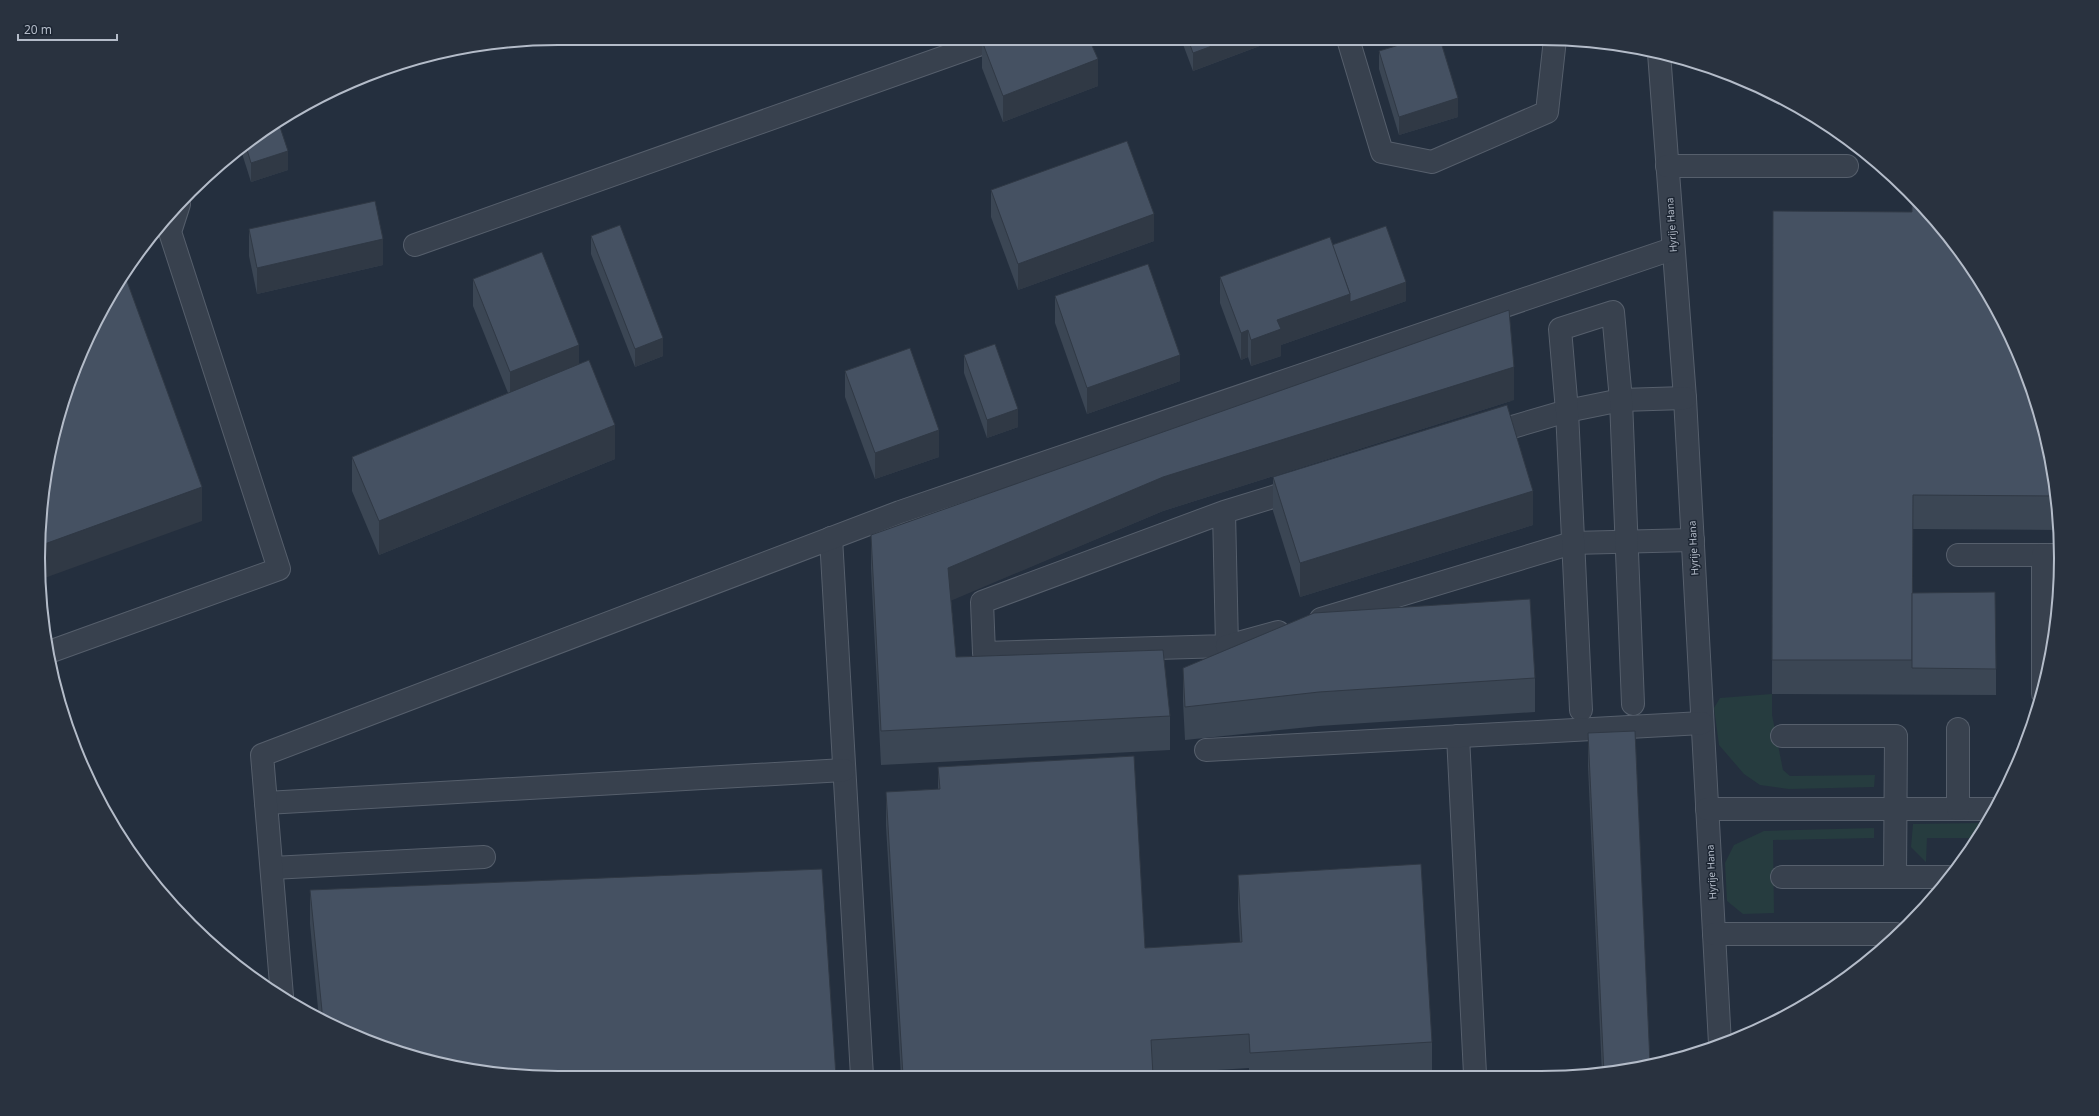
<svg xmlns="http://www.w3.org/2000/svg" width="2099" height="1116" font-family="'Noto Sans',sans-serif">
  <rect width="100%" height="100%" fill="#242f3e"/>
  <g fill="#263c3f">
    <polygon points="1772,694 1772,715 1783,770 1790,776 1875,775 1874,787 1789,789 1760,785 1744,774 1719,745 1714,708 1720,698"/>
    <polygon points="1984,823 1974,838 1927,838 1926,862 1911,847 1913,824"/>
    <polygon points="1874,828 1874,838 1773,840 1774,913 1743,914 1727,901 1725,863 1734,845 1764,831"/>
  </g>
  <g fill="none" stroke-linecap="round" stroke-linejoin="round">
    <defs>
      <g id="minor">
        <polyline points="1348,39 1382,152 1432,162 1547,112 1555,39"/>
        <polyline points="1659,53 1685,398 1720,1044"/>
        <polyline points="1667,166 1847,166"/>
        <polyline points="415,245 998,38"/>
        <polyline points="1485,435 1567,411 1621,400 1685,398"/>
        <polyline points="1224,512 1227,646 984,653 982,602 1224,512 1302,488"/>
        <polyline points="831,538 862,1076"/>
        <polyline points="1958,555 2058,555"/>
        <polyline points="1321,619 1572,543 1693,540"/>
        <polyline points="1227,646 1278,632"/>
        <polyline points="49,652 279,569 170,232 179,204"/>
        <polyline points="2043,694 2043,555"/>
        <polyline points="1581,710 1567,411 1560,329 1613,312 1621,400 1633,704"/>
        <polyline points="1458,736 1475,1074"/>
        <polyline points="1782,736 1896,736 1895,877"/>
        <polyline points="1206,750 1702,723"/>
        <polyline points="266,803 844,770"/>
        <polyline points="1707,809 1993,809"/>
        <polyline points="1958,809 1958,729"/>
        <polyline points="272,868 484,857"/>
        <polyline points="1782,877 1948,877"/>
        <polyline points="1714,934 1896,934"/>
        <polyline points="282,996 262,755 900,512 1672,249"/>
      </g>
    </defs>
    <use href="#minor" stroke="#565f6c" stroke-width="24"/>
    <use href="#minor" stroke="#38414e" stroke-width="22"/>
  </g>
  <g fill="#3b4654">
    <polygon points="1181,39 1265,39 1265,44 1193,71"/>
    <polygon points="982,41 1098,86 1003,122 982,68"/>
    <polygon points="1379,51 1458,117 1399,135 1379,69"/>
    <polygon points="278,121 288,170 251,182 240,147"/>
    <polygon points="991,190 1154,241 1018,290 991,217"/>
    <polygon points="1773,211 2057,490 2058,530 1913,529 1913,593 1996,669 1996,695 1772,694"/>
    <polygon points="249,229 383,265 257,294 249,256"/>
    <polygon points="591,236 663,356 635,367 591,254"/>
    <polygon points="1332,245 1406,301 1281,345 1281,356 1251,366 1248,357 1241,360 1220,303 1220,277"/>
    <polygon points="473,279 579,364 615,459 379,555 352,491 352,457 508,393 473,306"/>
    <polygon points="1055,296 1180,381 1087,414 1055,323"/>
    <polygon points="964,355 1018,427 987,438 964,373"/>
    <polygon points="845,371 939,457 875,479 845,397"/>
    <polygon points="1514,400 1163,511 951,600 956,657 1170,716 1170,750 881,765 871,569 871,535"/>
    <polygon points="1273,477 1533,525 1300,597 1273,511"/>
    <polygon points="1183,668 1535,678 1535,712 1319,726 1185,740 1183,702"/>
    <polygon points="1588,733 1609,1074 1602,1074 1588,767"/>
    <polygon points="938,767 1145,948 1240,943 1238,909 1238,875 1432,1042 1432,1074 1249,1075 1249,1068 1153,1074 1153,1075 901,1076 886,826 886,792 938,789"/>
    <polygon points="310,890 328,1024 319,1019 310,924"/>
  </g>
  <g fill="#303945">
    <polygon points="1231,39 1265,39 1265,44 1193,71 1193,53"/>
    <polygon points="1098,59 1098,86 1003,122 1003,96"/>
    <polygon points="1458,98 1458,117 1399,135 1399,117"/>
    <polygon points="288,151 288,170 251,182 251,163"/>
    <polygon points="1154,214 1154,241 1018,290 1018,264"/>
    <polygon points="383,239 383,265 257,294 257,268"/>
    <polygon points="1406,282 1406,301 1281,345 1281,356 1251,366 1251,340 1277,320 1350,294"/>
    <polygon points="1248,330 1248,357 1241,360 1241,333"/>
    <polygon points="663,338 663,356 635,367 635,349"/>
    <polygon points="579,345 579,371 510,398 510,372"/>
    <polygon points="1180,355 1180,381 1087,414 1087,388"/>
    <polygon points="1514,367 1514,400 1163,511 948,602 948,568 1163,477"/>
    <polygon points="1018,409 1018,427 987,438 987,420"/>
    <polygon points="615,425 615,459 379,555 379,521"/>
    <polygon points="939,430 939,457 875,479 875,453"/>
    <polygon points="202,487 202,521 39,580 39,546"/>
    <polygon points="1533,491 1533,525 1300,597 1300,563"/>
  </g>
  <g fill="#455162" stroke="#303945">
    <polygon points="989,38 1089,39 1098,59 1003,96 982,41"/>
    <polygon points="1188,39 1231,39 1193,53"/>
    <polygon points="1419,39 1440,39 1458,98 1399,117 1379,51"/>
    <polygon points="278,121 288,151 251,163 245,143"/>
    <polygon points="1127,141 1154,214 1018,264 991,190"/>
    <polygon points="1912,196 1932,215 1991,298 2033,391 2057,490 2057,496 1913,495 1912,660 1772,660 1773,211 1912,212"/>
    <polygon points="375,201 383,239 257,268 249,229"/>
    <polygon points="620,225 663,338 635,349 591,236"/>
    <polygon points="1386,226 1406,282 1350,302 1350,294 1332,245"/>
    <polygon points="1330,237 1350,294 1277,320 1281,329 1251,340 1248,330 1241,333 1220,277"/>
    <polygon points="542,252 579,345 510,372 473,279"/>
    <polygon points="1148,264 1180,355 1087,388 1055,296"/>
    <polygon points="124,273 202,487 39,546 39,524 56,424 78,359"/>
    <polygon points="1509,310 1514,367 1163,477 948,568 956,657 1163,650 1170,716 881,731 871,535"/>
    <polygon points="995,344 1018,409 987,420 964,355"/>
    <polygon points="910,348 939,430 875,453 845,371"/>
    <polygon points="589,360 615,425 379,521 352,457"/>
    <polygon points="1507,405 1533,491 1300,563 1273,477"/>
    <polygon points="1995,592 1996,669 1912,668 1912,593"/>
    <polygon points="1530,599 1535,678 1319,692 1185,707 1183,668 1314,613"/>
    <polygon points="1635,731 1650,1063 1609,1074 1604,1074 1588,733"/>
    <polygon points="1134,756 1145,948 1242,942 1238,875 1421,864 1432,1042 1250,1053 1249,1034 1151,1040 1153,1075 903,1076 886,792 940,789 938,767"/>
    <polygon points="822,869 836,1076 524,1077 423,1060 328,1024 323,1021 310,890"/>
  </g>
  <g text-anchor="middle" stroke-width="3" stroke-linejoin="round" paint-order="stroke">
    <g font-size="10" fill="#b4bcc9" stroke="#1d2633">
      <text transform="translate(1671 225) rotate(-94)" y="4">Hyrije Hana</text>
      <text transform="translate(1693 548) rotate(-93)" y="4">Hyrije Hana</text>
      <text transform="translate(1711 872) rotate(-93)" y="4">Hyrije Hana</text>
    </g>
  </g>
  <path d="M0 0H2099V1116H0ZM558 45H1541A513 513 0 0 1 2054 558V558A513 513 0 0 1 1541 1071H558A513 513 0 0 1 45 558V558A513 513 0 0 1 558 45Z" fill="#29323f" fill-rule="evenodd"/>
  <path fill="none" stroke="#b4bcc9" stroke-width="2" d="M558 45H1541A513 513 0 0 1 2054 558V558A513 513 0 0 1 1541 1071H558A513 513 0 0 1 45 558V558A513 513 0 0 1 558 45Z"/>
  <path d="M18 34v6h99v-6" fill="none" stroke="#b4bcc9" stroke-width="2"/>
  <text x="24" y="34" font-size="12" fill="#b4bcc9" stroke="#1d2633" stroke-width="3" paint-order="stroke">20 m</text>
</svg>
